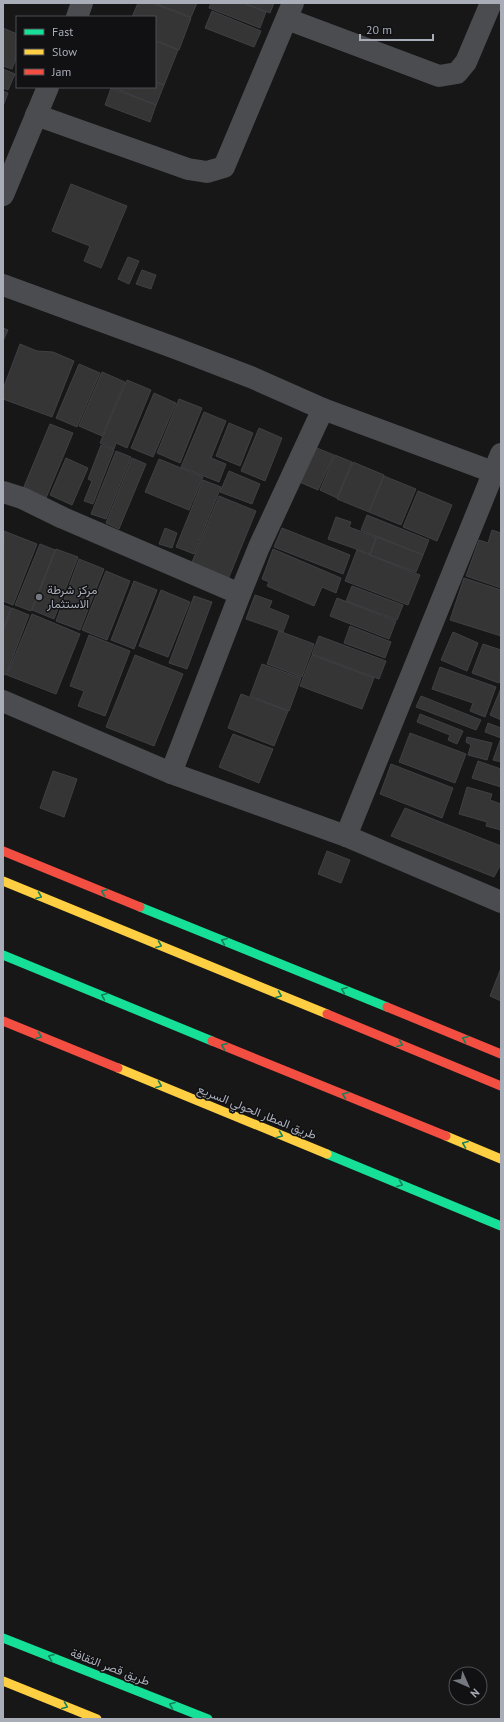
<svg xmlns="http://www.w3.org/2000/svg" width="504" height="1722" font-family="'PT Sans',Vazirmatn,sans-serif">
  <rect width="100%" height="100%" fill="#171717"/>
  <g fill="#353536" stroke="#3f4043">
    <polygon points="138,3 152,3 191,18 179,50 155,40 155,17 132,17"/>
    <polygon points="154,3 197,3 191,17"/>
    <polygon points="211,3 243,3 266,12 260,28 209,8"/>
    <polygon points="244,3 274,3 270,13"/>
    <polygon points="212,11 261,31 254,47 205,28"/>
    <polygon points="3,28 17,34 17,56 12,69 3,66"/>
    <polygon points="155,41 178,50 164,85 155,81"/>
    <polygon points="3,69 15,74 8,90 3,88"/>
    <polygon points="155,82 164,85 156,105 112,87 155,87"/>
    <polygon points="111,88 156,105 150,122 105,105"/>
    <polygon points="3,91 8,93 3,106"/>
    <polygon points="71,184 127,206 101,268 84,261 90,246 52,231"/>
    <polygon points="128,257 139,261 129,284 118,279"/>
    <polygon points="142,270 156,275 151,289 136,284"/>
    <polygon points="3,328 8,330 3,341"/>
    <polygon points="20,344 37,351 53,352 74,361 52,417 3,399 3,389"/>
    <polygon points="79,364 100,373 77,427 56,418"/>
    <polygon points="102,372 125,382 102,436 79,426"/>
    <polygon points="127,380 151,390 127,448 116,443 114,449 100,443"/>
    <polygon points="154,393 176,403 153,457 131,448"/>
    <polygon points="179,399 202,408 180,463 157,453"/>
    <polygon points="204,412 226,421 211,458 226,464 219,482 181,467"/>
    <polygon points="229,423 253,433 240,466 216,456"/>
    <polygon points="50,424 73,433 46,498 23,489"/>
    <polygon points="259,428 282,438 265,481 241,471"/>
    <polygon points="101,445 114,450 93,504 84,501 92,481 88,479"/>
    <polygon points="312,446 334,455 318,490 297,481"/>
    <polygon points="116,451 131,457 106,519 91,514"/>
    <polygon points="335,455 352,462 337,498 320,490"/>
    <polygon points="66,458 88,468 72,505 50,495"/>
    <polygon points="132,458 146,464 119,529 106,523"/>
    <polygon points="159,459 203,477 189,510 145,492"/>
    <polygon points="353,462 384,475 369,512 337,499"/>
    <polygon points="229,471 260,484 252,504 220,492"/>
    <polygon points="384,476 416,489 401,525 369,512"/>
    <polygon points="203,480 221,487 194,554 176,547"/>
    <polygon points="418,491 452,505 437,541 403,527"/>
    <polygon points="219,496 256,511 227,582 190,567"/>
    <polygon points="367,515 429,540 423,555 361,530"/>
    <polygon points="336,517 351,522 349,527 376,537 370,554 328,539"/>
    <polygon points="165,528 177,533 172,548 159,544"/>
    <polygon points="282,528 350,555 343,574 274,547"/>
    <polygon points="492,530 501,533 501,588 466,576 479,540 488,543"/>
    <polygon points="4,531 37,544 13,605 3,601"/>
    <polygon points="377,537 423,555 416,572 370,555"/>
    <polygon points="40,544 55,550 31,611 15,605"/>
    <polygon points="56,549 78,557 54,619 32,610"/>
    <polygon points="273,549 341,578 336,593 322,587 314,606 267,586 269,582 262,579"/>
    <polygon points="357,550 420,575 408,605 345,581"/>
    <polygon points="79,559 104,569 80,630 56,621"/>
    <polygon points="106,571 130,581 107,640 82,630"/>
    <polygon points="464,578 501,590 501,636 450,620"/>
    <polygon points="134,581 157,590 134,649 111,640"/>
    <polygon points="352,586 403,605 397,620 346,601"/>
    <polygon points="161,590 190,602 168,657 139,646"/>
    <polygon points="255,595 272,601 269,608 289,616 283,632 246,619"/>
    <polygon points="194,596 212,602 187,669 169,663"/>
    <polygon points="337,598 396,621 389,639 330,616"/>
    <polygon points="3,605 11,608 3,629"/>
    <polygon points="12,608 29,615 6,675 3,674 3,632"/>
    <polygon points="32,614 80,634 56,694 7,675"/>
    <polygon points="350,626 391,642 385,658 344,643"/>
    <polygon points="279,631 314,644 302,677 267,664"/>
    <polygon points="453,632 478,643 467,671 441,660"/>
    <polygon points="89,635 130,651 105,716 78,706 84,691 70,686"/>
    <polygon points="319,636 386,661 379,679 312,654"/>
    <polygon points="483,644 501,650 501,676 499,683 472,673"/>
    <polygon points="135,655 183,674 154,746 106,727"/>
    <polygon points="312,655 374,678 362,709 300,686"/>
    <polygon points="262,664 301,678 289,711 250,696"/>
    <polygon points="440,667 496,687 485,717 470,711 473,703 432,689"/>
    <polygon points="501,688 501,720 490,715"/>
    <polygon points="241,694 288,711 274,746 228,728"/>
    <polygon points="421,696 481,720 476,730 416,707"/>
    <polygon points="420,714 463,731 457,744 448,740 450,735 417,722"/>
    <polygon points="488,723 501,728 501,738 485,732"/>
    <polygon points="410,733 466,754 455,783 399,762"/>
    <polygon points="233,734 273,749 259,783 219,767"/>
    <polygon points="467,737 492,743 487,760 468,755 471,745 466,742"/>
    <polygon points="501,738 501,762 493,760"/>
    <polygon points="478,761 501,769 501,787 472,778"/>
    <polygon points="391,764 453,788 442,818 380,794"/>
    <polygon points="53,771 77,779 64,817 40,808"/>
    <polygon points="467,787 492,794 490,800 501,804 501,830 486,826 487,822 459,814"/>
    <polygon points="405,808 501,846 501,864 494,877 391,836"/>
    <polygon points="327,851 350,860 341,883 318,874"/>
    <polygon points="501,968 501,1001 490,996"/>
  </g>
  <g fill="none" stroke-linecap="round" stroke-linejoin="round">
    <g stroke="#4b4c50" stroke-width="22">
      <polyline points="77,17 82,3"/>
      <polyline points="287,19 439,76 457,73 466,62 491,3"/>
      <polyline points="36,115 188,169 207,172 224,167 293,3"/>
      <polyline points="3,195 48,87"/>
      <polyline points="3,285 175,348 253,378 323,409 493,472"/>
      <polyline points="3,492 22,498 63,518 240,594"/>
      <polyline points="3,701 171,773 346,836 501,902"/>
      <polyline points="171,773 240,594 259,547 323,409"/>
      <polyline points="346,836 501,454"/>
    </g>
    <g stroke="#16e098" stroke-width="9">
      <polyline points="140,907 387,1007"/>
      <polyline points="3,955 212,1041"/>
      <polyline points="327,1154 501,1226"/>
      <polyline points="3,1638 208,1719"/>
    </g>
    <g stroke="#ffcf43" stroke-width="9">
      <polyline points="3,881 327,1014"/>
      <polyline points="118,1068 327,1154"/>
      <polyline points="446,1136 501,1159"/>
      <polyline points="3,1681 97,1719"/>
    </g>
    <g stroke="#f24e42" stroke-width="9">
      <polyline points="3,851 140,907"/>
      <polyline points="387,1007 501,1054"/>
      <polyline points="327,1014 501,1086"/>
      <polyline points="3,1021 118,1068"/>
      <polyline points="212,1041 446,1136"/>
    </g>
  </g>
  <defs><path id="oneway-chevron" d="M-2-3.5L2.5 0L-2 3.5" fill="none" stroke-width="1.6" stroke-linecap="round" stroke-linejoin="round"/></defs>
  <g stroke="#14835c">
    <use href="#oneway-chevron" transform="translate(104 892) rotate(-158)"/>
    <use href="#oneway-chevron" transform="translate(39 896) rotate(22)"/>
    <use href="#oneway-chevron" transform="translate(224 941) rotate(-158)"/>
    <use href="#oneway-chevron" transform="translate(159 945) rotate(22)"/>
    <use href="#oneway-chevron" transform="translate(344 990) rotate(-158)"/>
    <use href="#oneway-chevron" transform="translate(279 995) rotate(22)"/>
    <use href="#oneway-chevron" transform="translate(104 996) rotate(-158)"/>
    <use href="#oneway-chevron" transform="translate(39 1036) rotate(22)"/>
    <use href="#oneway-chevron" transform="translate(465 1039) rotate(-158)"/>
    <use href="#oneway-chevron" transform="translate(400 1044) rotate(22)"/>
    <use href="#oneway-chevron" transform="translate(224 1046) rotate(-158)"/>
    <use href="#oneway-chevron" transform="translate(159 1085) rotate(22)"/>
    <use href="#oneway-chevron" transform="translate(345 1095) rotate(-158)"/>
    <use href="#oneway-chevron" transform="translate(280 1135) rotate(22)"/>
    <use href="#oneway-chevron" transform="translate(465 1144) rotate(-158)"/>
    <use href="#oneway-chevron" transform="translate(400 1184) rotate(22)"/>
    <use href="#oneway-chevron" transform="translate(51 1657) rotate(-159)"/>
    <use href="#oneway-chevron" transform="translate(172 1705) rotate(-159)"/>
    <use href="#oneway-chevron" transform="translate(65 1706) rotate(22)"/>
  </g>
  <circle fill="#757880" stroke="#111113" stroke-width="1.5" cx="39" cy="597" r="4"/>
  <g text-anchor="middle" stroke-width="3" stroke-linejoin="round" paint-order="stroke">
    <g font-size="12" fill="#a8adb8" stroke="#111113" text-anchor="start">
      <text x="47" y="594">مركز شرطة<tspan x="47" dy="14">الاستثمار</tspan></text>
    </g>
    <g font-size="12" fill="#a8adb8" stroke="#111113">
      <text transform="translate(257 1112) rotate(22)" y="4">طريق المطار الحولي السريع</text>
      <text transform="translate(110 1667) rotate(21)" y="4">طريق قصر الثقافة</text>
    </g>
  </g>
  <rect width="504" height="1722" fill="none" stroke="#a8adb8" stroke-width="8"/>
  <rect x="16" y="16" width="140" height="72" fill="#111113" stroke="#4d4f55"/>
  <rect x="24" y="29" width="20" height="6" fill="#16e098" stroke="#4d4f55"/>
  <text x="52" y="36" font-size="12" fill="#a8adb8">Fast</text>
  <rect x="24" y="49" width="20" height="6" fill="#ffcf43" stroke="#4d4f55"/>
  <text x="52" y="56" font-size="12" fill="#a8adb8">Slow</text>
  <rect x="24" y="69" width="20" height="6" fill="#f24e42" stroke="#4d4f55"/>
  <text x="52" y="76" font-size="12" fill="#a8adb8">Jam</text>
  <g transform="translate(468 1686) rotate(135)"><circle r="19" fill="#111113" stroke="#4d4f55"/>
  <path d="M0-3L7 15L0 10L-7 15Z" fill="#757880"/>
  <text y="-6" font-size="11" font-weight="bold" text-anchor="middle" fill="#a8adb8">N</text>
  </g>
  <path d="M360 34v6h73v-6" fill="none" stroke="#a8adb8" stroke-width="2"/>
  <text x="366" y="34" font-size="12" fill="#a8adb8" stroke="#111113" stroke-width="3" paint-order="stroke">20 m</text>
</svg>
